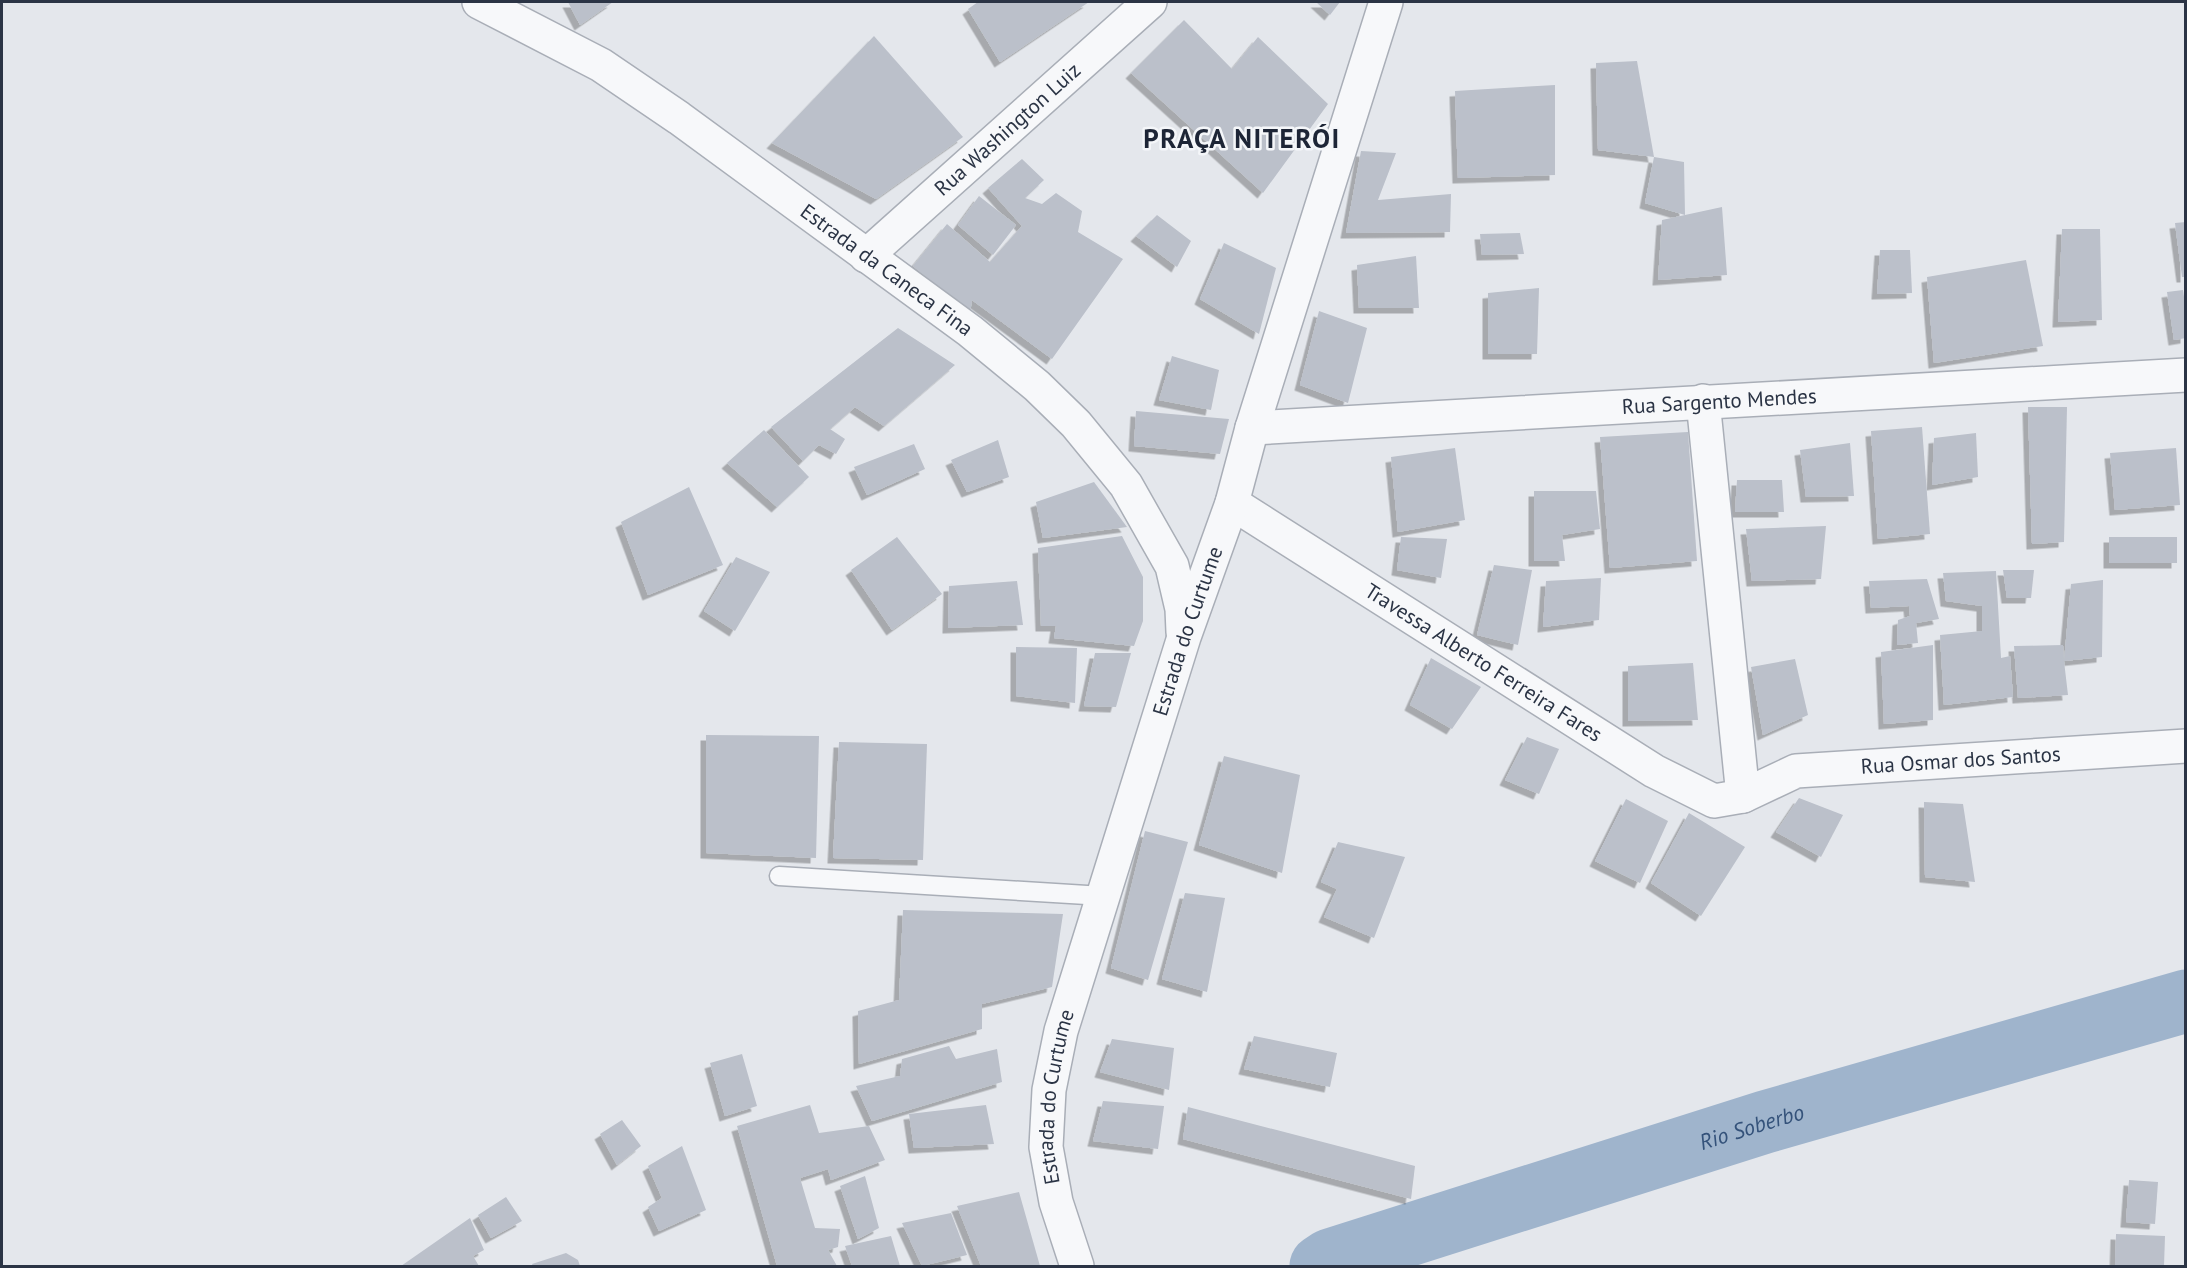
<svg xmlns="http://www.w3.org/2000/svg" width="2187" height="1268" font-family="'PT Sans',sans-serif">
  <defs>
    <filter id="shadow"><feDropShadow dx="-5.5" dy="5.5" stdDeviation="0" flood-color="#0004"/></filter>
  </defs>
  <rect width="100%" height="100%" fill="#e4e7ec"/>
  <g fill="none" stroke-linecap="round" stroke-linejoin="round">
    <path stroke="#9fb4cc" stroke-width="63" id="s1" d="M1321,1266l9,-6 435,-138 421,-121"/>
  </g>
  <g fill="#bbc0ca" filter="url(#shadow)">
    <polygon points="568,2 613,2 580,25"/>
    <polygon points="978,2 1089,2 1000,62 968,9"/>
    <polygon points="1316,2 1340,2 1330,15"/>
    <polygon points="1184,20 1232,69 1258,37 1328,104 1263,193 1131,73"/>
    <polygon points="874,36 963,137 876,199 772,143"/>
    <polygon points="1637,61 1654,157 1598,150 1596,63"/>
    <polygon points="1555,85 1555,175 1458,178 1455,91"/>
    <polygon points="1361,151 1396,153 1378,200 1451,194 1450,232 1346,233"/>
    <polygon points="1654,157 1684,162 1685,215 1722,207 1727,275 1658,280 1662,220 1685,215 1645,203"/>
    <polygon points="1022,159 1044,180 1025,198 1042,204 1056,193 1082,211 1078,232 1123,259 1052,359 972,300 970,313 913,266 947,224 990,262 1022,226 988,188"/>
    <polygon points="979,196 1016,225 993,255 958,225"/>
    <polygon points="1157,215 1191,241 1177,267 1136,236"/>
    <polygon points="2186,222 2186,277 2182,277 2175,223"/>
    <polygon points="2062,229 2100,229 2102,320 2058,322"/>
    <polygon points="1520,233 1524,254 1482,255 1480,234"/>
    <polygon points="1224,243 1276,268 1259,334 1200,299"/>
    <polygon points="1880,250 1910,250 1912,293 1877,294"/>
    <polygon points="1416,256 1419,308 1359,308 1357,265"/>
    <polygon points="2026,260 2043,346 1934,363 1927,277"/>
    <polygon points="1539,288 1537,354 1488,354 1488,293"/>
    <polygon points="2183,290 2186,311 2186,338 2174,340 2167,292"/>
    <polygon points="1319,311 1367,328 1348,403 1300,385"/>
    <polygon points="898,328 955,365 884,426 855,407 830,429 845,439 836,454 819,445 803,461 771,427"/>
    <polygon points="1172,356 1219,370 1211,410 1159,400"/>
    <polygon points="2028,407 2067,407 2064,542 2032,544"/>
    <polygon points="1136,411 1229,419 1220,454 1134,446"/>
    <polygon points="1922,427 1930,534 1878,539 1871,431"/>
    <polygon points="764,430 809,477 777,507 727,463"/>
    <polygon points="1688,432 1697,561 1610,568 1600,437"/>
    <polygon points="1976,433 1978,477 1932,485 1934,438"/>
    <polygon points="998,440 1009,477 967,492 951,460"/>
    <polygon points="1850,443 1854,496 1806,497 1800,450"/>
    <polygon points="914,444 925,469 867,495 854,467"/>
    <polygon points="1455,448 1465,520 1398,532 1391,457"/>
    <polygon points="2176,448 2180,505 2115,510 2110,453"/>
    <polygon points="1737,480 1782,480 1784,512 1735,512"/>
    <polygon points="1094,482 1127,527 1043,538 1036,502"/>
    <polygon points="689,487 723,565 648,595 621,522"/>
    <polygon points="1534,491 1596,491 1600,529 1562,535 1565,561 1534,561"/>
    <polygon points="1826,526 1821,579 1752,581 1746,529"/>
    <polygon points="1122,536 1143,577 1143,621 1134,646 1054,638 1056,626 1041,626 1038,548"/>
    <polygon points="897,537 942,594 892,630 851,570"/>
    <polygon points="1401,537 1447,539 1441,578 1397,570"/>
    <rect x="2109" y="537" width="68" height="26"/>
    <polygon points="736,557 770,572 735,631 704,611"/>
    <polygon points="1494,565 1532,570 1518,645 1477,635"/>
    <polygon points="2003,570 2034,570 2031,598 2007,598"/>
    <polygon points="1996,571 2001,658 2010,656 2013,697 1944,705 1940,635 1982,631 1982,606 1946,601 1943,573"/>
    <polygon points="1601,578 1599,620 1543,627 1546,581"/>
    <polygon points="1927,579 1939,619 1916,623 1918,643 1897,645 1898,620 1910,616 1909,606 1871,608 1869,581"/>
    <polygon points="2103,580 2102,657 2064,661 2068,695 2018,698 2014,646 2063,645 2064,661 2071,584"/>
    <polygon points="1017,581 1023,625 948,628 949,586"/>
    <polygon points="1933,645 1933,720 1884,724 1881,652"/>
    <polygon points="1016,647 1077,648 1075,703 1016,696"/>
    <polygon points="1095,653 1131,653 1116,707 1084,706"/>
    <polygon points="1431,658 1481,687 1452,729 1410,705"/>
    <polygon points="1795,659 1808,715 1763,735 1751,667"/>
    <polygon points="1693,663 1698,720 1628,721 1628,666"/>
    <polygon points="706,735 819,736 816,858 706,853"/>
    <polygon points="1527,737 1559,749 1539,794 1505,780"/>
    <polygon points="839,742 927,744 923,860 833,858"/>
    <polygon points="1224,756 1300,775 1282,873 1199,845"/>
    <polygon points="1799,798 1843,815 1821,857 1776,832"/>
    <polygon points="1626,799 1668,821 1640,883 1595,861"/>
    <polygon points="1924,802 1963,804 1975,882 1925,877"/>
    <polygon points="1689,813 1745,847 1701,916 1651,883"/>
    <polygon points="1145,831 1188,842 1148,980 1111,968"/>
    <polygon points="1338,842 1405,857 1374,938 1324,917 1337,889 1321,882"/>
    <polygon points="1185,893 1225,898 1207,992 1162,979"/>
    <polygon points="903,910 1063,914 1052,987 982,1004 982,1029 859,1064 858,1011 899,1000"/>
    <polygon points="1254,1036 1337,1053 1330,1087 1244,1069"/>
    <polygon points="1112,1039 1174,1048 1169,1090 1100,1072"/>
    <polygon points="949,1046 956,1059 997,1049 1002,1082 872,1121 856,1086 900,1076 902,1059"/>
    <polygon points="742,1054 757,1106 725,1116 710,1063"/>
    <polygon points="1103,1101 1164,1106 1158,1149 1093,1141"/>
    <polygon points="810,1105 819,1133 869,1126 885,1160 831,1180 828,1169 800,1178 815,1228 840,1229 838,1247 828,1250 837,1266 777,1266 737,1126"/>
    <polygon points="986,1105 994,1144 914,1148 909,1114"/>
    <polygon points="1188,1107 1415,1166 1411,1199 1183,1139"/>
    <polygon points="622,1120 641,1146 617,1165 600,1134"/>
    <polygon points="682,1146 706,1210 659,1231 648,1207 662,1198 648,1166"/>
    <polygon points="865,1176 879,1228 858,1239 840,1186"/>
    <polygon points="2129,1180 2158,1182 2155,1224 2126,1222"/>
    <polygon points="1019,1192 1040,1266 981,1266 957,1206"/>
    <polygon points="506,1197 522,1221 491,1238 478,1215"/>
    <polygon points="951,1213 967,1255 922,1266 902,1223"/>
    <polygon points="470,1218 484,1250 473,1256 479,1266 401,1266"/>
    <polygon points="2116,1234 2165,1236 2164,1266 2115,1266"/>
    <polygon points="891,1236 900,1266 852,1266 845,1246"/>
    <polygon points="566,1253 578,1260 580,1266 533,1266 532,1264"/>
  </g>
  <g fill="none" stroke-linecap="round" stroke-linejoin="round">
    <defs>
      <polyline id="service" points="779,876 1103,896"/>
      <g id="minor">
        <path id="s2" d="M866,256l284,-254"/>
        <polyline points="1703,401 1743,796"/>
        <path id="s3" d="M1252,428l934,-53"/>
        <path id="s4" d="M1232,503l422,268 60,30 29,-5 53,-25 390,-25"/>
      </g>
      <g id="tertiary">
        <path id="s5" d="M479,2l122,63 78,53 291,213 67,55 39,38 50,61 46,81 10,43 1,23"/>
        <path id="s6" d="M1077,1266l-21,-64 -10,-55 3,-57 12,-59 123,-394 48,-134 20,-75 134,-426"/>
      </g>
    </defs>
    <use href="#service" stroke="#a9aeb7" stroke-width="21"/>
    <use href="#minor" stroke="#a9aeb7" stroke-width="36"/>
    <use href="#tertiary" stroke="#a9aeb7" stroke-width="36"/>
    <use href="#service" stroke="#f7f8fa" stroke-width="18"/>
    <use href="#minor" stroke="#f7f8fa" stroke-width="33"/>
    <use href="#tertiary" stroke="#f7f8fa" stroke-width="33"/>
  </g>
  <g text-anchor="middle" stroke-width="5" stroke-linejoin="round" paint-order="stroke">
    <g font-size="21" fill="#2b3445" stroke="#f4f6f9">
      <text dy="7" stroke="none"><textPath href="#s2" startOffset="190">Rua Washington Luiz</textPath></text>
      <text dy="7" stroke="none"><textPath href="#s5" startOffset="489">Estrada da Caneca Fina</textPath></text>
      <text dy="7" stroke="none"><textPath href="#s3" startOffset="468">Rua Sargento Mendes</textPath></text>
      <text dy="7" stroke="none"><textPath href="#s6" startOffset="660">Estrada do Curtume</textPath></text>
      <text dy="7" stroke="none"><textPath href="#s4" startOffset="298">Travessa Alberto Ferreira Fares</textPath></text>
      <text dy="7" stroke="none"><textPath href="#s4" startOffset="820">Rua Osmar dos Santos</textPath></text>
      <text dy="7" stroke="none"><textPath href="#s6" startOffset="174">Estrada do Curtume</textPath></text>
    </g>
    <g font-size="22" font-style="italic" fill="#34527a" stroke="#f4f6f9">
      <text dy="8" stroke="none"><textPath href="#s1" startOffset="453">Rio Soberbo</textPath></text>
    </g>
    <g font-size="27" font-weight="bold" letter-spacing="1.5" fill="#1d2536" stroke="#f4f6f9">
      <text x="1242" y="148">PRAÇA NITERÓI</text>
    </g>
  </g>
  <rect width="2187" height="1268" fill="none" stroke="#2b3445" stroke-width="6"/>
</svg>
